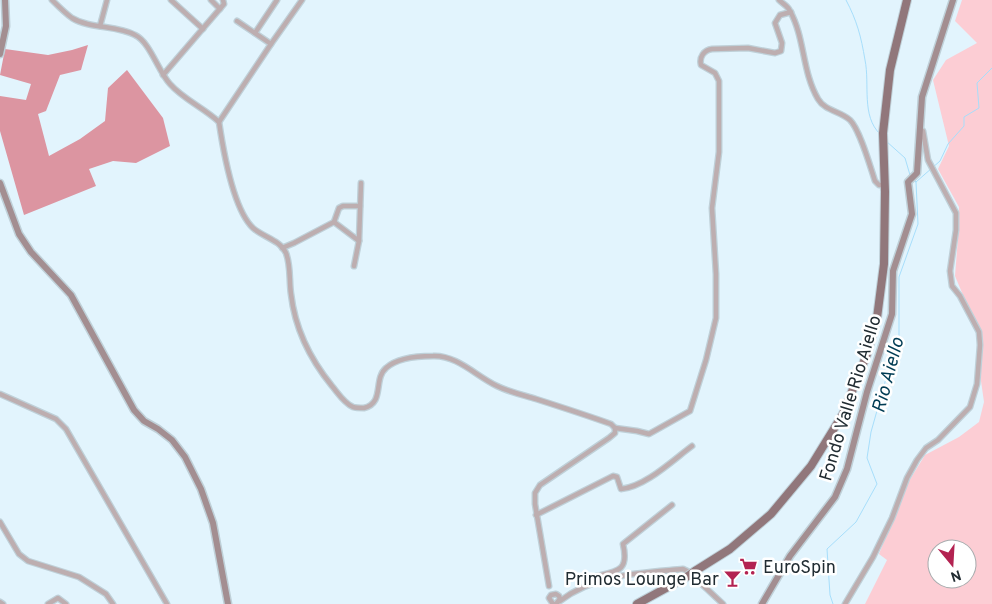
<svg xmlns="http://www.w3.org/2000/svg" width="992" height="604" font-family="Overpass,sans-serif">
  <rect width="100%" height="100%" fill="#e2f4fd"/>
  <path fill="#fccdd4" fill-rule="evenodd" d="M962,0h30v604h-127l22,-44 -8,-6 27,-68 19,-31 34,-18 20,-15 5,-20 -4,-28 2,-34 -27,-64 3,-38 1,-31 -21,-38 11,-23 -16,-66 13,-20 31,-17 -22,-22zM937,549h30v30h-30z"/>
  <polygon fill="#dc95a1" points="88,45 81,70 60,75 46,111 38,114 49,156 80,139 105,121 108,88 127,70 163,118 170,146 136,163 113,161 89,169 96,186 24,215 0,131 0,96 26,100 31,84 0,75 5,49 48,55 72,50"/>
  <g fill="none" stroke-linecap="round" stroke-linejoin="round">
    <g stroke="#a7defb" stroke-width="1">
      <path d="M846,0c11,21 15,36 19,60 5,24 -4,56 15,74"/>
      <polyline points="886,141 905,158 910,175"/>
      <polyline points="916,182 940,161 948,144 964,126 964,117 979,108 977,83 992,68"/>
      <polyline points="833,604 830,595 827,549 856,522 877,484 867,458 871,432 887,375 899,341 899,277 918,224 916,182 914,180"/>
    </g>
    <defs>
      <g id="street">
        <path d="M52,0c6,6 13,13 20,18 18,11 45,7 63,17 15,7 23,36 35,49 13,15 34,24 49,38 4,27 14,87 34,106 10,9 27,12 33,25 5,13 3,28 5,41 4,35 19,65 41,92 6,7 12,17 21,21 3,1 7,1 11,1 21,-5 9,-29 22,-40 11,-10 32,-12 47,-12 24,-1 43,20 64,30 12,6 26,9 39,13 25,8 50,16 75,25l4,4v5l-6,5 -69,47 -5,8v11l14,82"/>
        <polyline points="171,0 203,29"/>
        <polyline points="211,0 220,9"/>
        <path d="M779,0c4,4 9,6 11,11 15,27 12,61 28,88 7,12 22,12 32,21 10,10 20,46 25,61l4,4h6"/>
        <polyline points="100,26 107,0"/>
        <polyline points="255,33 277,0"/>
        <polyline points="271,44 302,0"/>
        <polyline points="163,75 224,4 223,0"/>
        <polyline points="219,122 271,44 237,21"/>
        <polyline points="334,222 359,241"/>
        <polyline points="282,248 294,243 334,222 339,208 343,206 360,206"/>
        <polyline points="354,266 359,241 361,183"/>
        <polyline points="0,394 56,419 66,429 167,604"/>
        <path d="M615,428l22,3 12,3 41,-23 16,-51 10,-42v-44l-4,-66 7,-56v-71l-4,-8 -14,-8c-2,-8 3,-15 11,-16l36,-1 27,5 6,-2 1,-8 -7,-20 5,-8 11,-3"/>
        <path d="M536,515l77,-39 4,1 4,12c24,-2 52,-29 71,-43"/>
        <polyline points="0,522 19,554 28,561 79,577 106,594 113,604"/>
        <polyline points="693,576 723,604"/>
        <path d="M593,582l4,-6c22,-5 32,-6 26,-32l49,-39"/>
        <path d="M560,601c35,-27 80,-28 123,-32l6,3"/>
        <polyline points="0,602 3,604"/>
        <polyline points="48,604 58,598 66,604"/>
        <polyline points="553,604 549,598 551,595 556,594 559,596 560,599 556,604"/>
        <polyline points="845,604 873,557 892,518 907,478 917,460 926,448 938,440 970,407 977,384 980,345 979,332 960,296 952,286 950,271 956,230 956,213 928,160 923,131 921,130"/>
      </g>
      <g id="secondary">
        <polyline points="0,54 6,26 5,0"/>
        <polyline points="0,183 19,234 31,252 71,295 134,410 144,421 158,429 172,440 185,457 201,489 213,523 228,604"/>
        <polyline points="762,604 790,556 835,497 847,469 867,392 892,314 893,271 912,214 908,182 917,173 922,97 953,0"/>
      </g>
      <g id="primary">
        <polyline points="695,571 730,549 771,514 811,466 843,414 867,354 877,318 884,264 885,192 883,133 890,70 907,0"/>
        <polyline points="637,604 688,576"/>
      </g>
    </defs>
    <use href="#street" stroke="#bfd0d8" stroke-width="7"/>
    <use href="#secondary" stroke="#bfd0d8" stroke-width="9"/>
    <use href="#primary" stroke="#bfd0d8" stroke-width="10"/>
    <use href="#street" stroke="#bdaeb0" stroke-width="4.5"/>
    <use href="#secondary" stroke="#a38e91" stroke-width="6"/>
    <use href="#primary" stroke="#91777b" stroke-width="8"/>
    <defs>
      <polyline id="primary-bridge" points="688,576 695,571"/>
    </defs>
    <use href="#primary-bridge" stroke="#bfd0d8" stroke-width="10" stroke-linecap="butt"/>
    <use href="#primary-bridge" stroke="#91777b" stroke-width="8"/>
  </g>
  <defs>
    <symbol id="supermarket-bare" viewBox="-9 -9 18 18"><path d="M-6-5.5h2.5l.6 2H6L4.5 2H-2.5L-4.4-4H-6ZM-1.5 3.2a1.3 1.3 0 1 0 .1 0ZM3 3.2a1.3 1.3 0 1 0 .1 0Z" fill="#b32251" stroke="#fff" stroke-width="2.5" paint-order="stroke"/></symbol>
    <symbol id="bar-bare" viewBox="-9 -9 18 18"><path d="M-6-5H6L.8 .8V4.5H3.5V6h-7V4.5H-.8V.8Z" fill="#b32251" stroke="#fff" stroke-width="2.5" paint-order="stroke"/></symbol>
  </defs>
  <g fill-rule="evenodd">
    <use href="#supermarket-bare" x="736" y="554" width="25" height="25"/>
    <use href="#bar-bare" x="720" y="566" width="25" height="25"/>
  </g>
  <g text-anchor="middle" stroke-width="5" stroke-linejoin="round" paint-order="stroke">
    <g font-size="18" fill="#212c32" stroke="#fff">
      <text transform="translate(850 398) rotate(-73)" y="6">Fondo Valle Rio Aiello</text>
    </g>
    <g font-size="18" fill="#212c32" stroke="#fff" text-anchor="start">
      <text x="763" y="573">EuroSpin</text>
      <text x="719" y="585" text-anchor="end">Primos Lounge Bar</text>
    </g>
    <g font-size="19" font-style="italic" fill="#003c54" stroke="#fff">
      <text transform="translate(887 375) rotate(-75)" y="7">Rio Aiello</text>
    </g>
  </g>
  <g transform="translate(952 564) rotate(162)"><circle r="24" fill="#ffffff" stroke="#a6abad"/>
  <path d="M0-4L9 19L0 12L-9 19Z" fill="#b32251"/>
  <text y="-8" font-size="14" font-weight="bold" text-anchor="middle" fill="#212c32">N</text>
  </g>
</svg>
